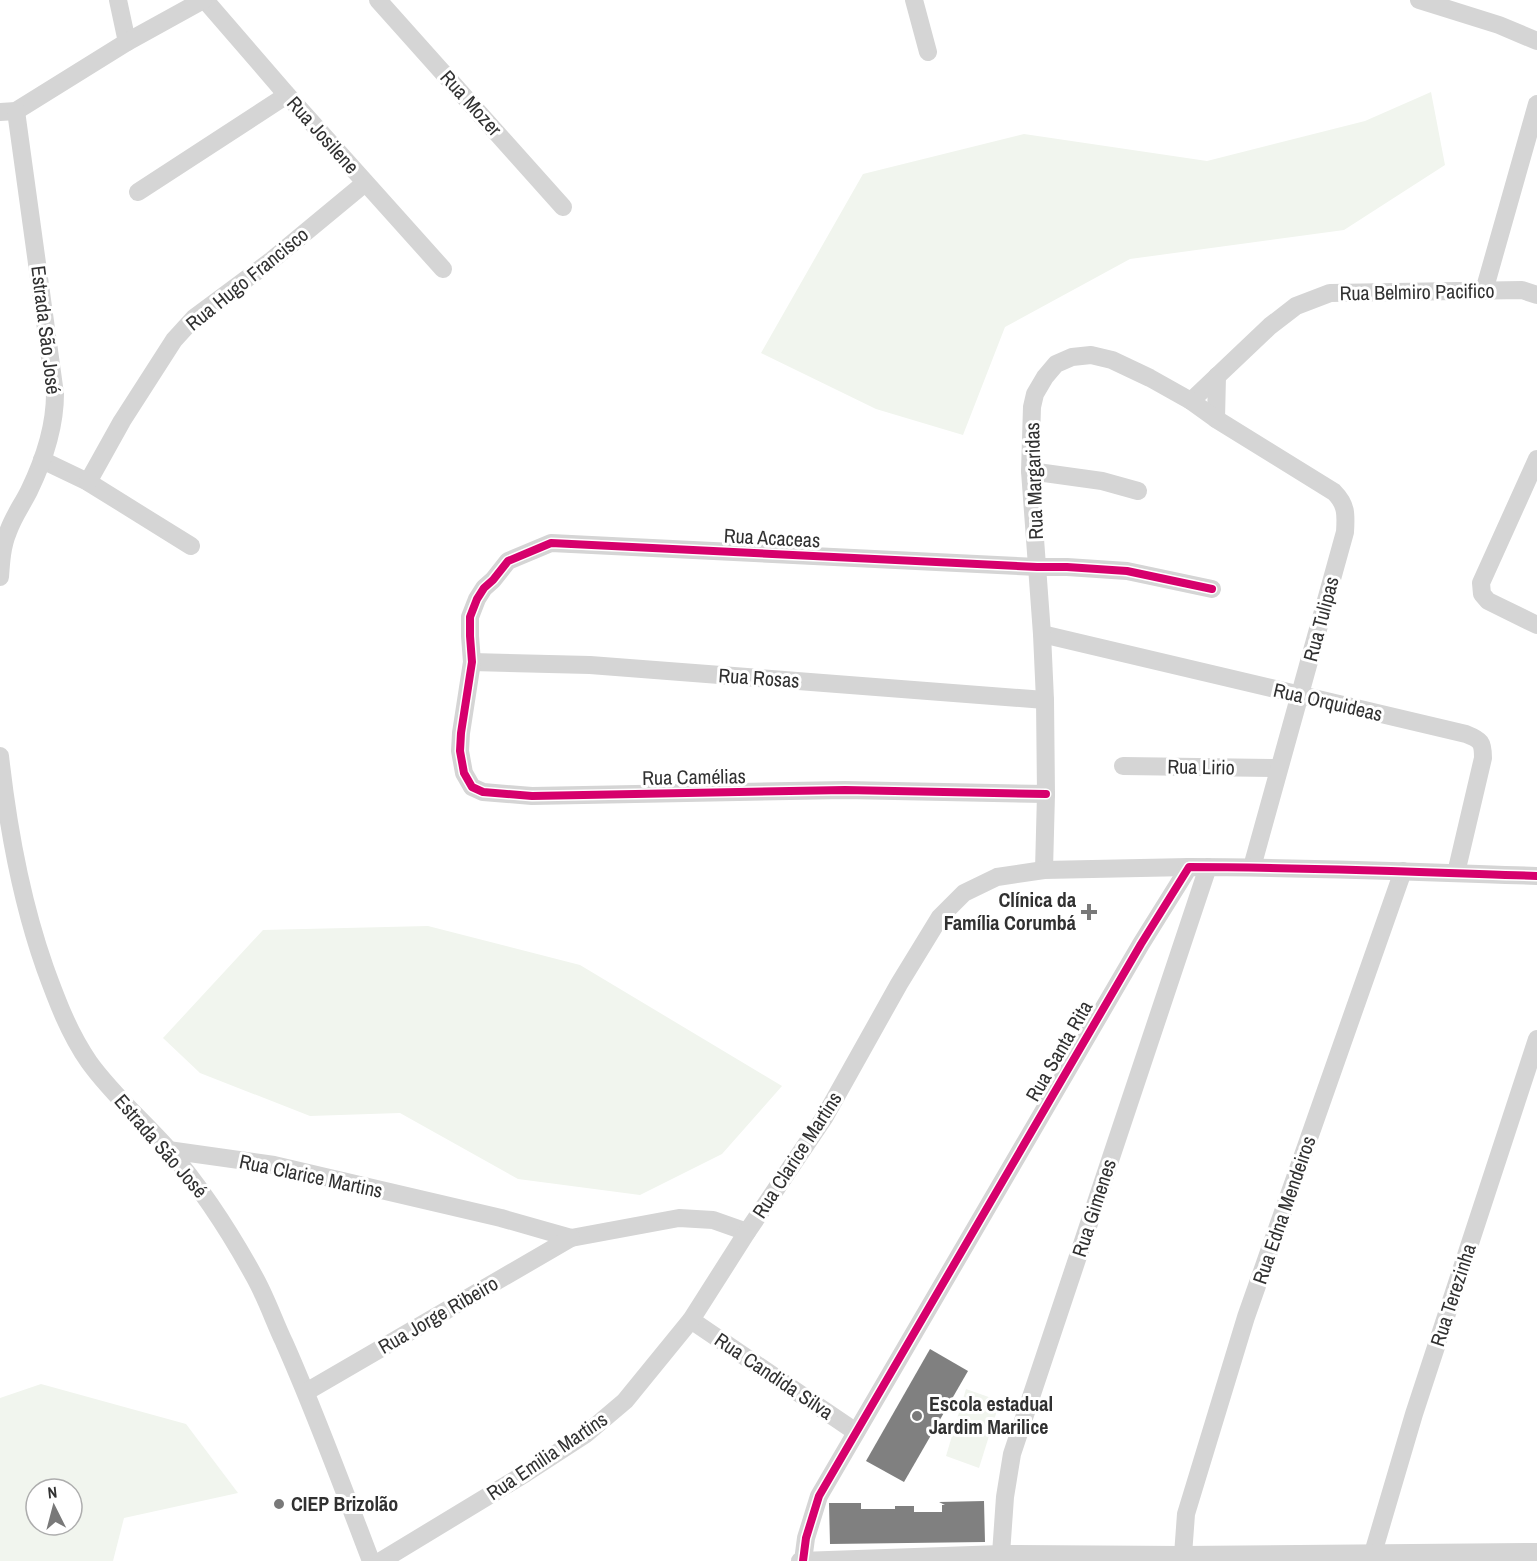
<svg xmlns="http://www.w3.org/2000/svg" width="1537" height="1561" font-family="'Archivo Narrow',sans-serif">
  <rect width="100%" height="100%" fill="#fff"/>
  <g fill="#f1f5ee" fill-rule="evenodd">
    <polygon points="1431,92 1445,165 1344,230 1130,259 1005,327 963,435 876,409 761,353 863,174 1024,134 1207,161 1365,121"/>
    <polygon points="428,926 580,965 782,1086 722,1154 640,1195 518,1179 400,1113 310,1116 200,1073 163,1038 263,930"/>
    <path d="M41,1384l145,40 52,69 -114,25 -11,43h-113v-163zM36,1489h36v36h-36z"/>
    <polygon points="966,1389 1000,1401 979,1468 946,1456"/>
  </g>
  <g fill="#808080">
    <polygon points="930,1349 968,1371 904,1482 866,1461"/>
    <polygon points="984,1501 985,1542 830,1544 829,1503 861,1503 861,1509 895,1509 895,1506 914,1506 914,1512 942,1512 942,1505 945,1505 939,1502"/>
  </g>
  <g fill="none" stroke-linecap="round" stroke-linejoin="round">
    <g stroke="#d5d5d5" stroke-width="18">
      <polyline points="118,0 127,42"/>
      <polyline points="205,0 287,95 443,269"/>
      <polyline points="378,0 563,207"/>
      <polyline points="914,0 928,52"/>
      <polyline points="1419,0 1499,25 1537,41"/>
      <polyline points="0,112 16,111 127,42 203,0"/>
      <polyline points="138,192 287,95"/>
      <polyline points="1484,291 1537,104"/>
      <polyline points="1191,401 1270,326 1296,306 1330,293 1522,290 1537,295"/>
      <polyline points="1216,419 1217,376"/>
      <polyline points="1537,459 1481,583 1482,594 1488,601 1537,625"/>
      <polyline points="42,460 88,482 191,546"/>
      <polyline points="1030,471 1102,481 1138,491"/>
      <polyline points="88,482 122,421 174,340 194,318 272,260 365,183"/>
      <path d="M0,577c1,-15 2,-31 8,-45 5,-15 14,-27 21,-41 14,-29 26,-65 26,-97l-39,-283"/>
      <path d="M1042,634l424,100c15,6 17,8 17,24l-27,115"/>
      <polyline points="472,662 590,665 1045,700"/>
      <path d="M0,756c8,72 21,144 45,212 12,33 24,65 44,94 22,31 54,59 79,87 33,39 62,83 86,127 12,21 20,45 30,66 32,72 59,146 87,219"/>
      <polyline points="1123,766 1279,768"/>
      <polyline points="1046,794 845,790 532,796 483,792 472,787 464,773 460,751 461,733 472,662 470,636 470,617 477,599 484,588 493,580 508,561 551,543 1037,567 1067,567 1127,571 1212,589"/>
      <path d="M1044,870l2,-76 -1,-94 -3,-66 -12,-163 2,-64 3,-13 10,-17 11,-13 16,-7 19,-2 21,5 38,18 41,23 25,18 118,73c13,13 12,23 11,40l-93,335"/>
      <polyline points="168,1150 274,1165 501,1218 571,1238 679,1218 713,1220 747,1232"/>
      <polyline points="691,1320 856,1432"/>
      <polyline points="306,1392 571,1238"/>
      <polyline points="1373,1553 1414,1414 1537,1039"/>
      <polyline points="1001,1554 1005,1497 1012,1454 1208,867"/>
      <polyline points="1183,1555 1186,1514 1246,1317 1403,871"/>
      <polyline points="381,1561 526,1473 586,1434 625,1401 691,1320 747,1232 824,1118 899,984 940,917 964,893 997,877 1044,870 1189,867"/>
      <polyline points="800,1561 1001,1554 1183,1555 1537,1552"/>
      <path d="M803,1561l3,-23 13,-42 322,-552 48,-77c116,0 232,5 348,9"/>
    </g>
    <defs>
      <g id="cycleway">
        <polyline points="1046,794 845,790 532,796 483,792 472,787 464,773 460,751 461,733 472,662 470,636 470,617 477,599 484,588 493,580 508,561 551,543 1037,567 1067,567 1127,571 1212,589"/>
        <path d="M803,1561l3,-23 13,-42 322,-552 48,-77c116,0 232,5 348,9"/>
      </g>
    </defs>
    <use href="#cycleway" stroke="#fff" stroke-width="11"/>
    <use href="#cycleway" stroke="#d6006c" stroke-width="8"/>
  </g>
  <g fill="#797979" stroke="#fff" stroke-width="2">
    <path d="M1086 903h6v6h6v6h-6v6h-6v-6h-6v-6h6z"/>
    <circle cx="917" cy="1416" r="6"/>
    <circle cx="279" cy="1504" r="6"/>
  </g>
  <g text-anchor="middle" stroke-width="6" stroke-linejoin="round" paint-order="stroke">
    <g font-size="20" fill="#313131" stroke="#fff">
      <text transform="translate(471 103) rotate(48)" y="7">Rua Mozer</text>
      <text transform="translate(323 135) rotate(48)" y="7">Rua Josilene</text>
      <text transform="translate(247 279) rotate(-39)" y="7">Rua Hugo Francisco</text>
      <text transform="translate(1417 292) rotate(-1)" y="7">Rua Belmiro Pacifico</text>
      <text transform="translate(46 330) rotate(83)" y="7">Estrada São José</text>
      <text transform="translate(1034 481) rotate(-92)" y="7">Rua Margaridas</text>
      <text transform="translate(772 538) rotate(3)" y="7">Rua Acaceas</text>
      <text transform="translate(1321 619) rotate(-75)" y="7">Rua Tulipas</text>
      <text transform="translate(759 678) rotate(4)" y="7">Rua Rosas</text>
      <text transform="translate(1328 702) rotate(13)" y="7">Rua Orquideas</text>
      <text transform="translate(1201 767) rotate(1)" y="7">Rua Lirio</text>
      <text transform="translate(694 777) rotate(-1)" y="7">Rua Camélias</text>
      <text transform="translate(1059 1051) rotate(-60)" y="7">Rua Santa Rita</text>
      <text transform="translate(161 1146) rotate(49)" y="7">Estrada São José</text>
      <text transform="translate(797 1155) rotate(-57)" y="7">Rua Clarice Martins</text>
      <text transform="translate(311 1176) rotate(12)" y="7">Rua Clarice Martins</text>
      <text transform="translate(1094 1208) rotate(-72)" y="7">Rua Gimenes</text>
      <text transform="translate(1284 1210) rotate(-71)" y="7">Rua Edna Mendeiros</text>
      <text transform="translate(1453 1295) rotate(-72)" y="7">Rua Terezinha</text>
      <text transform="translate(438 1315) rotate(-30)" y="7">Rua Jorge Ribeiro</text>
      <text transform="translate(774 1376) rotate(34)" y="7">Rua Candida Silva</text>
      <text transform="translate(547 1456) rotate(-34)" y="7">Rua Emilia Martins</text>
    </g>
    <g font-size="20" font-weight="bold" fill="#313131" stroke="#fff" text-anchor="start">
      <text x="1076" y="907" text-anchor="end">Clínica da<tspan x="1076" dy="23">Família Corumbá</tspan></text>
      <text x="929" y="1411">Escola estadual<tspan x="929" dy="23">Jardim Marilice</tspan></text>
      <text x="291" y="1511">CIEP Brizolão</text>
    </g>
  </g>
  <g transform="translate(54 1507) rotate(354)"><circle r="28" fill="#ffffff" stroke="#adadad" stroke-width="1.5"/>
  <path d="M0-4.5L10 22L0 15L-10 22Z" fill="#797979"/>
  <text y="-9" font-size="16" font-weight="bold" text-anchor="middle" fill="#313131">N</text>
  </g>
</svg>
